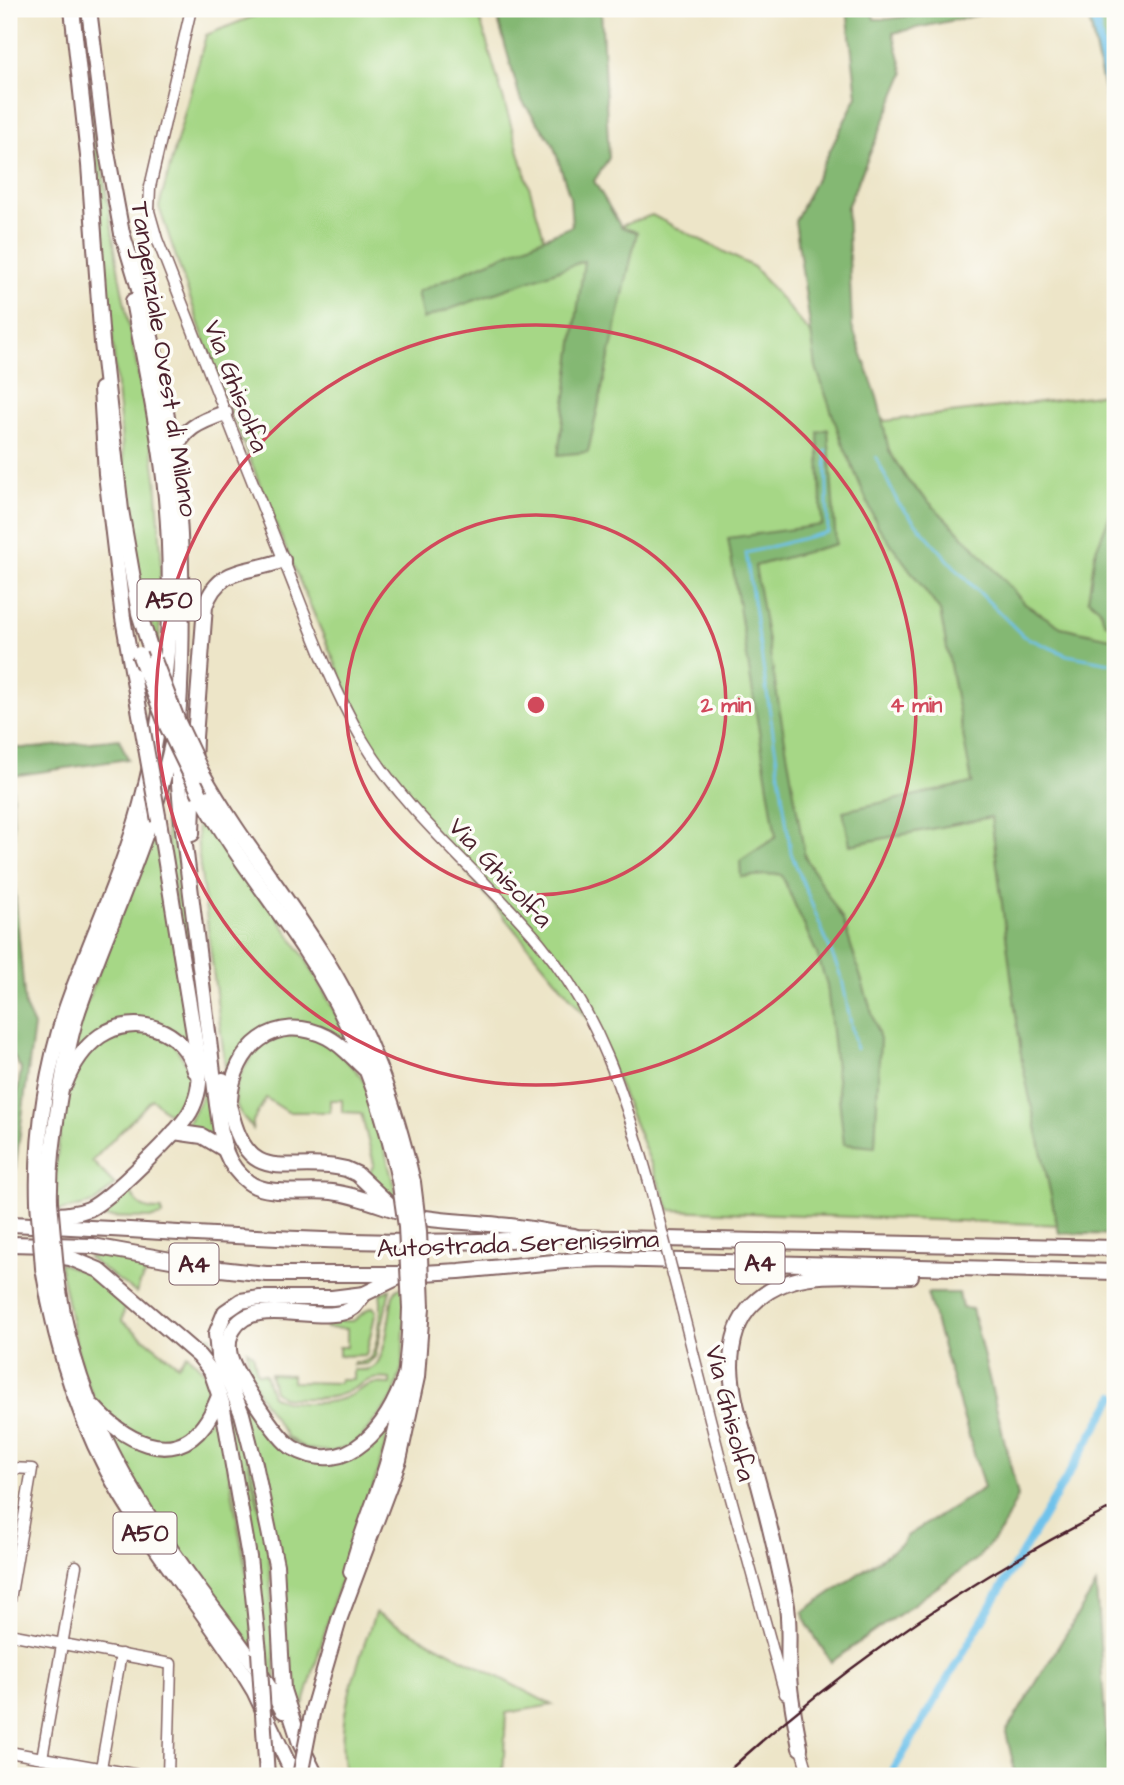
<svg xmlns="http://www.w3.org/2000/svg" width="1124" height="1785" font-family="'Architects Daughter',sans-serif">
  <rect width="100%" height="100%" fill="#fdfcf7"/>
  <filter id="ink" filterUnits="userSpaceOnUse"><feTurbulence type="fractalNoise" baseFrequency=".0143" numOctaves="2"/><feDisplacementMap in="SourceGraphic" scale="14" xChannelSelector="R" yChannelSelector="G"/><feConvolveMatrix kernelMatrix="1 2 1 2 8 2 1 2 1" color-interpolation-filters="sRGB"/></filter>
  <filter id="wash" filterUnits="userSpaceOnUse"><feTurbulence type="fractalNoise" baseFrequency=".00686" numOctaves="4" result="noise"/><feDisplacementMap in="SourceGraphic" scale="28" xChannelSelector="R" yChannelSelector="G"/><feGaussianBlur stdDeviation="1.57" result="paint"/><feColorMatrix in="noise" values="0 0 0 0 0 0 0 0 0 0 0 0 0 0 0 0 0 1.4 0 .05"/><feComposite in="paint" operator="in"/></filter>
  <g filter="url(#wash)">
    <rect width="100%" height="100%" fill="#ede5c8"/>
    <g fill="#a6d786" stroke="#787b58" stroke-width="2">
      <polygon points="272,9 477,9 548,251 652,215 754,267 885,421 1115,393 1115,1227 670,1210 595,1027 380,767 282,540 218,380 159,207 206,35"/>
      <polygon points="87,70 119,274 149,428 156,478 161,551 159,647 141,592 129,516"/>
      <polygon points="171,772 175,773 217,1139 186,1126 202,1097 162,803"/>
      <polygon points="196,797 306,959 357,1053 336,1038 274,1028 227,1081 198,849"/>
      <polygon points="155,824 193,1052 142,1022 71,1053 78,1025"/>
      <polygon points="147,1030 174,1044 192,1074 193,1091 178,1122 152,1099 92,1161 115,1185 94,1203 55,1212 53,1182 66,1092 85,1057 103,1040 122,1032"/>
      <path d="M299,1033l27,8 30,29 14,21 28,111 -6,-3 -24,-23 6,-12 -13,-51 -19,-1v-12h-12v12h-42l-22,-14 -13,23v8c-5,-7 -13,-14 -16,-23 -8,-24 13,-46 25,-64z"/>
      <path d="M129,1184c4,19 13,27 33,26v6l-10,2 -69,-1z"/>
      <path d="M90,1256c19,1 48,0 62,12l-10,11 -6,14 -48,-35z"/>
      <polygon points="59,1263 95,1275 126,1301 122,1321 178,1365 187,1354 204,1371 211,1387 210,1404 196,1429 171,1442 130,1434 96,1402 82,1372"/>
      <path d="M405,1286l-2,78 -10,34 -37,46 -25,8 -24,-3 -20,-12 -28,-42 -10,-27 -2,-18 6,4 4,19 8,1 7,22c15,9 55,9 72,2 21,-8 18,-17 46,-14v-5c-29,-3 -28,9 -51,16 -15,5 -34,3 -50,3l-7,-1 -8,-6 -4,-17 22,1v7l47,1 1,-4h13v-9c7,0 16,1 22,-4 11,-10 15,-56 18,-71l3,-5z"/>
      <path d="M390,1289l-15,68 -8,7 -14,1 1,-3c5,0 12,1 16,-4 8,-9 13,-53 10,-64z"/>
      <polygon points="370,1308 373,1307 376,1311 366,1355 339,1356 339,1347 347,1347 347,1329 326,1328 325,1321 353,1321"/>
      <polygon points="240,1309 228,1322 222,1338 270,1430 328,1461 389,1420 392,1421 368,1506 335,1597 298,1724 287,1692 284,1609 219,1333 226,1319"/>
      <polygon points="190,1336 211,1336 236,1409 269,1552 276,1682 274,1683 265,1668 214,1364"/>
      <polygon points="219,1416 251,1599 254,1654 137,1493 103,1422 159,1451 214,1417"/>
      <path d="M375,1613l177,92 -46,8 -3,63h-157c-13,-54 12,-112 29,-163z"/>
    </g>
    <g fill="#84b873" stroke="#676c4f" stroke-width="2">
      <polygon points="495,9 601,9 609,158 594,181 621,227 637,232 588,452 558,455 584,261 423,319 417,292 572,226 570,197 553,144 520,98"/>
      <polygon points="847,9 872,9 874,19 889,19 951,9 1007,9 893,33 904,74 847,207 852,326 878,400 889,451 908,481 976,549 1025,604 1061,627 1115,639 1115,1235 1059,1233 1022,1062 991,817 850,845 843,811 972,783 940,611 877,525 842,442 816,367 795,221 857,96"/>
      <polygon points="1087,9 1115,9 1115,141"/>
      <polygon points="828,429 836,544 755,566 805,857 843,920 880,1039 875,1147 844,1144 827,985 817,954 782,876 779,874 741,877 740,861 776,837 728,538 822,525 818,432"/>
      <polygon points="1115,502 1115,626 1105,623 1099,608 1088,599 1095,553"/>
      <polygon points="9,515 15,545 9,715"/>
      <polygon points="9,737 16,748 34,748 119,739 128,759 12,776 15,891 25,1007 34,1026 12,1194 9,1194 9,1152 21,1069 9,1048"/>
      <polygon points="927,1293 959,1293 962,1308 972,1309 1018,1496 1001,1531 977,1559 831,1662 807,1624 803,1612 903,1543 907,1536 984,1488"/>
      <polygon points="1096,1585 1109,1776 1016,1776 1006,1732"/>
    </g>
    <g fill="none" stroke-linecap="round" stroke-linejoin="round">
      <g stroke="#6fc2eb" stroke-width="2.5">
        <polyline points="826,451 828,532 746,553 791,853 842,979 856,1049"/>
        <polyline points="876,457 898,503 959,572 1023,636 1067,655 1115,664"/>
      </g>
      <g stroke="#6fc2eb" stroke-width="8">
        <polyline points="1093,9 1115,118"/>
        <polyline points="890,1776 1115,1396"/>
      </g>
    </g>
  </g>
  <g filter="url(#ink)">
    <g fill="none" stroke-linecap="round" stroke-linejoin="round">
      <defs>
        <g id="minor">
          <path d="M191,9l-41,178 -1,24 8,28c42,107 84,215 127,322 24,60 46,123 78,178 47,79 120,134 178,204 59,71 84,151 109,239"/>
          <polyline points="682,1309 721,1462 785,1694"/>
          <polyline points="9,1468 32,1469 9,1606"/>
          <polyline points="9,1634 171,1664 168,1776"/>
          <polyline points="799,1742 809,1776"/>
          <polyline points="9,1752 144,1776"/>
          <polyline points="42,1758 76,1566"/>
          <polyline points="101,1768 121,1654"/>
        </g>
        <g id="highway">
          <polyline points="72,9 89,165 102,343 121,510 139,613 154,660"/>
          <polyline points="89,9 106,147 123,239"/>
          <path d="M122,233c34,103 58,227 59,336 1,39 1,78 -1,117 0,13 -2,25 -2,38"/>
          <polyline points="101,389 106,474 123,618 133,675"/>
          <path d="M176,456c1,-26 28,-36 49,-43"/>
          <path d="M179,751v34l3,36 35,284c5,31 4,56 31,77 19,15 60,7 84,10 32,4 61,20 93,26 25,4 49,4 74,7 25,2 50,7 75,11"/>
          <path d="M202,773c37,66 85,123 124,187 44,71 68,142 87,222"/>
          <path d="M200,794c30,54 69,103 104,155 48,72 79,152 96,236"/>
          <path d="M192,834l3,-97 10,-131c15,-42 45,-32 78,-46"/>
          <path d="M223,1080c1,12 6,24 9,36 19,74 59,39 114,53l11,5 34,32"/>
          <path d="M65,1084c7,-18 18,-36 35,-48 35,-24 85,-7 95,35"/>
          <path d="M230,1100c3,-52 45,-89 97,-63 14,7 25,20 37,31"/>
          <polyline points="174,1132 202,1136 224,1149"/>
          <path d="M38,1202c-2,-64 8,-132 28,-193 24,-69 56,-134 75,-205 28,-105 35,-217 23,-326 -7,-59 -20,-118 -31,-177"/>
          <path d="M50,1202c-1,-35 4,-67 9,-101 6,-36 11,-70 24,-104 31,-86 71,-168 90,-258"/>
          <path d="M42,1216c16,-1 32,-1 47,-7 20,-9 90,-78 101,-97 8,-14 11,-32 9,-47l-40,-244"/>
          <path d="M9,1224c178,7 358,26 537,14"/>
          <polyline points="566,1237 1115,1248"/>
          <polyline points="9,1244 93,1246 221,1269 266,1274 405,1274 459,1271 576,1260 605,1259 1115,1272"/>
          <polyline points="45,1254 70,1258 99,1270 199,1356 211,1371 222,1403 249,1557 259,1652"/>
          <path d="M43,1268c13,81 36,157 78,227 36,60 81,114 119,173l14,23 40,85"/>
          <path d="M56,1269c15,128 69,220 145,323 29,39 58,75 82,119"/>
          <path d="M364,1294c-3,4 -7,9 -10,13 -27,22 -101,-15 -121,23 -5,8 -5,17 -3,26 5,18 47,83 63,92 57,32 96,-25 112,-72"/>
          <path d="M94,1407c27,31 78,62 110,18 7,-9 11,-19 15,-29"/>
          <path d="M351,1572c9,-37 25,-72 36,-108 15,-51 22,-103 23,-156"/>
          <polyline points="313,1709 339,1620 399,1460 417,1377 422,1307"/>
          <path d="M800,1748c-4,-24 -10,-49 -11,-73 -2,-25 2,-50 -3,-75 -9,-43 -19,-87 -31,-129 -9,-34 -23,-68 -24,-104 0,-23 6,-47 22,-63 41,-42 106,-25 158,-28"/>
          <polyline points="316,1776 300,1743 283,1690 276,1565 255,1464 242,1414 218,1355 216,1334 225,1312 241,1301 260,1298 332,1298 364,1294 401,1276"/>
        </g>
      </defs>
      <use href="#minor" stroke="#836462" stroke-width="13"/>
      <use href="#highway" stroke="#836462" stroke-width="18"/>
      <use href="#minor" stroke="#fff" stroke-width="10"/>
      <use href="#highway" stroke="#fff" stroke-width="14"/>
      <path stroke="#4a1f2b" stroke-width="2.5" d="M723,1776c117,-109 249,-198 392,-270"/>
      <defs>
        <polyline id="minor-bridge" points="649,1182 682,1309"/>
        <g id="highway-bridge">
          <polyline points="139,654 167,726 200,794"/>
          <polyline points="154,660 178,722 202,773"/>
          <polyline points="133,675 159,821"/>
          <polyline points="413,1182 419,1231 422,1307"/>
          <polyline points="400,1185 406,1227 410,1308"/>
          <polyline points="38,1202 43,1268"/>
          <polyline points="50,1202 56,1269"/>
          <polyline points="259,1652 267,1776"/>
          <polyline points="300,1776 313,1709"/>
        </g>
      </defs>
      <use href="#minor-bridge" stroke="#836462" stroke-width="13" stroke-linecap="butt"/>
      <use href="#highway-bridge" stroke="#836462" stroke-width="18" stroke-linecap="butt"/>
      <use href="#minor-bridge" stroke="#fff" stroke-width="10"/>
      <use href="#highway-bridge" stroke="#fff" stroke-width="14"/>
    </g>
  </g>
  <g fill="none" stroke="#d1495b" stroke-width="3.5">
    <circle cx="536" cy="705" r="190"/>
    <circle cx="536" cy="705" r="380"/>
  </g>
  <g text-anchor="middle" stroke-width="7" stroke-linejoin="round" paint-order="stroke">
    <g fill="#fdfcf7" stroke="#806168" stroke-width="2">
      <rect x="137.5" y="579.5" width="63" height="41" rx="5"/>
      <rect x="735.5" y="1242.5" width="49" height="41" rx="5"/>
      <rect x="169.5" y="1243.5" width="49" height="41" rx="5"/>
      <rect x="113.5" y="1512.5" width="63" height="41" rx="5"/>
    </g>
    <g font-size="24" font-weight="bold" fill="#4a1f2b">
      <text x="169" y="608">A50</text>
      <text x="760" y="1271">A4</text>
      <text x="194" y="1272">A4</text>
      <text x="145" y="1541">A50</text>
    </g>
    <g font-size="26" fill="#4a1f2b" stroke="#fdfcf7">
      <text transform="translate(165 359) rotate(81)" y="9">Tangenziale Ovest di Milano</text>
      <text transform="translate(237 386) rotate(69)" y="9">Via Ghisolfa</text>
      <text transform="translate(501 872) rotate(47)" y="9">Via Ghisolfa</text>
      <text transform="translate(518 1243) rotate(-2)" y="9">Autostrada Serenissima</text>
      <text transform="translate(731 1413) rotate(76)" y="9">Via Ghisolfa</text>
    </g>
  </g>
  <circle cx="536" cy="705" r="10" fill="#d1495b" stroke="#fdfcf7" stroke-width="3.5"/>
  <g font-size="21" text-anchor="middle" font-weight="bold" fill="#d1495b" stroke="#fdfcf7" stroke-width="7" stroke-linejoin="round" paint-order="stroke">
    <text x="726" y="712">2 min</text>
    <text x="916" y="712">4 min</text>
  </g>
  <rect width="1124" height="1785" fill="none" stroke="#fdfcf7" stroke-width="35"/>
</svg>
